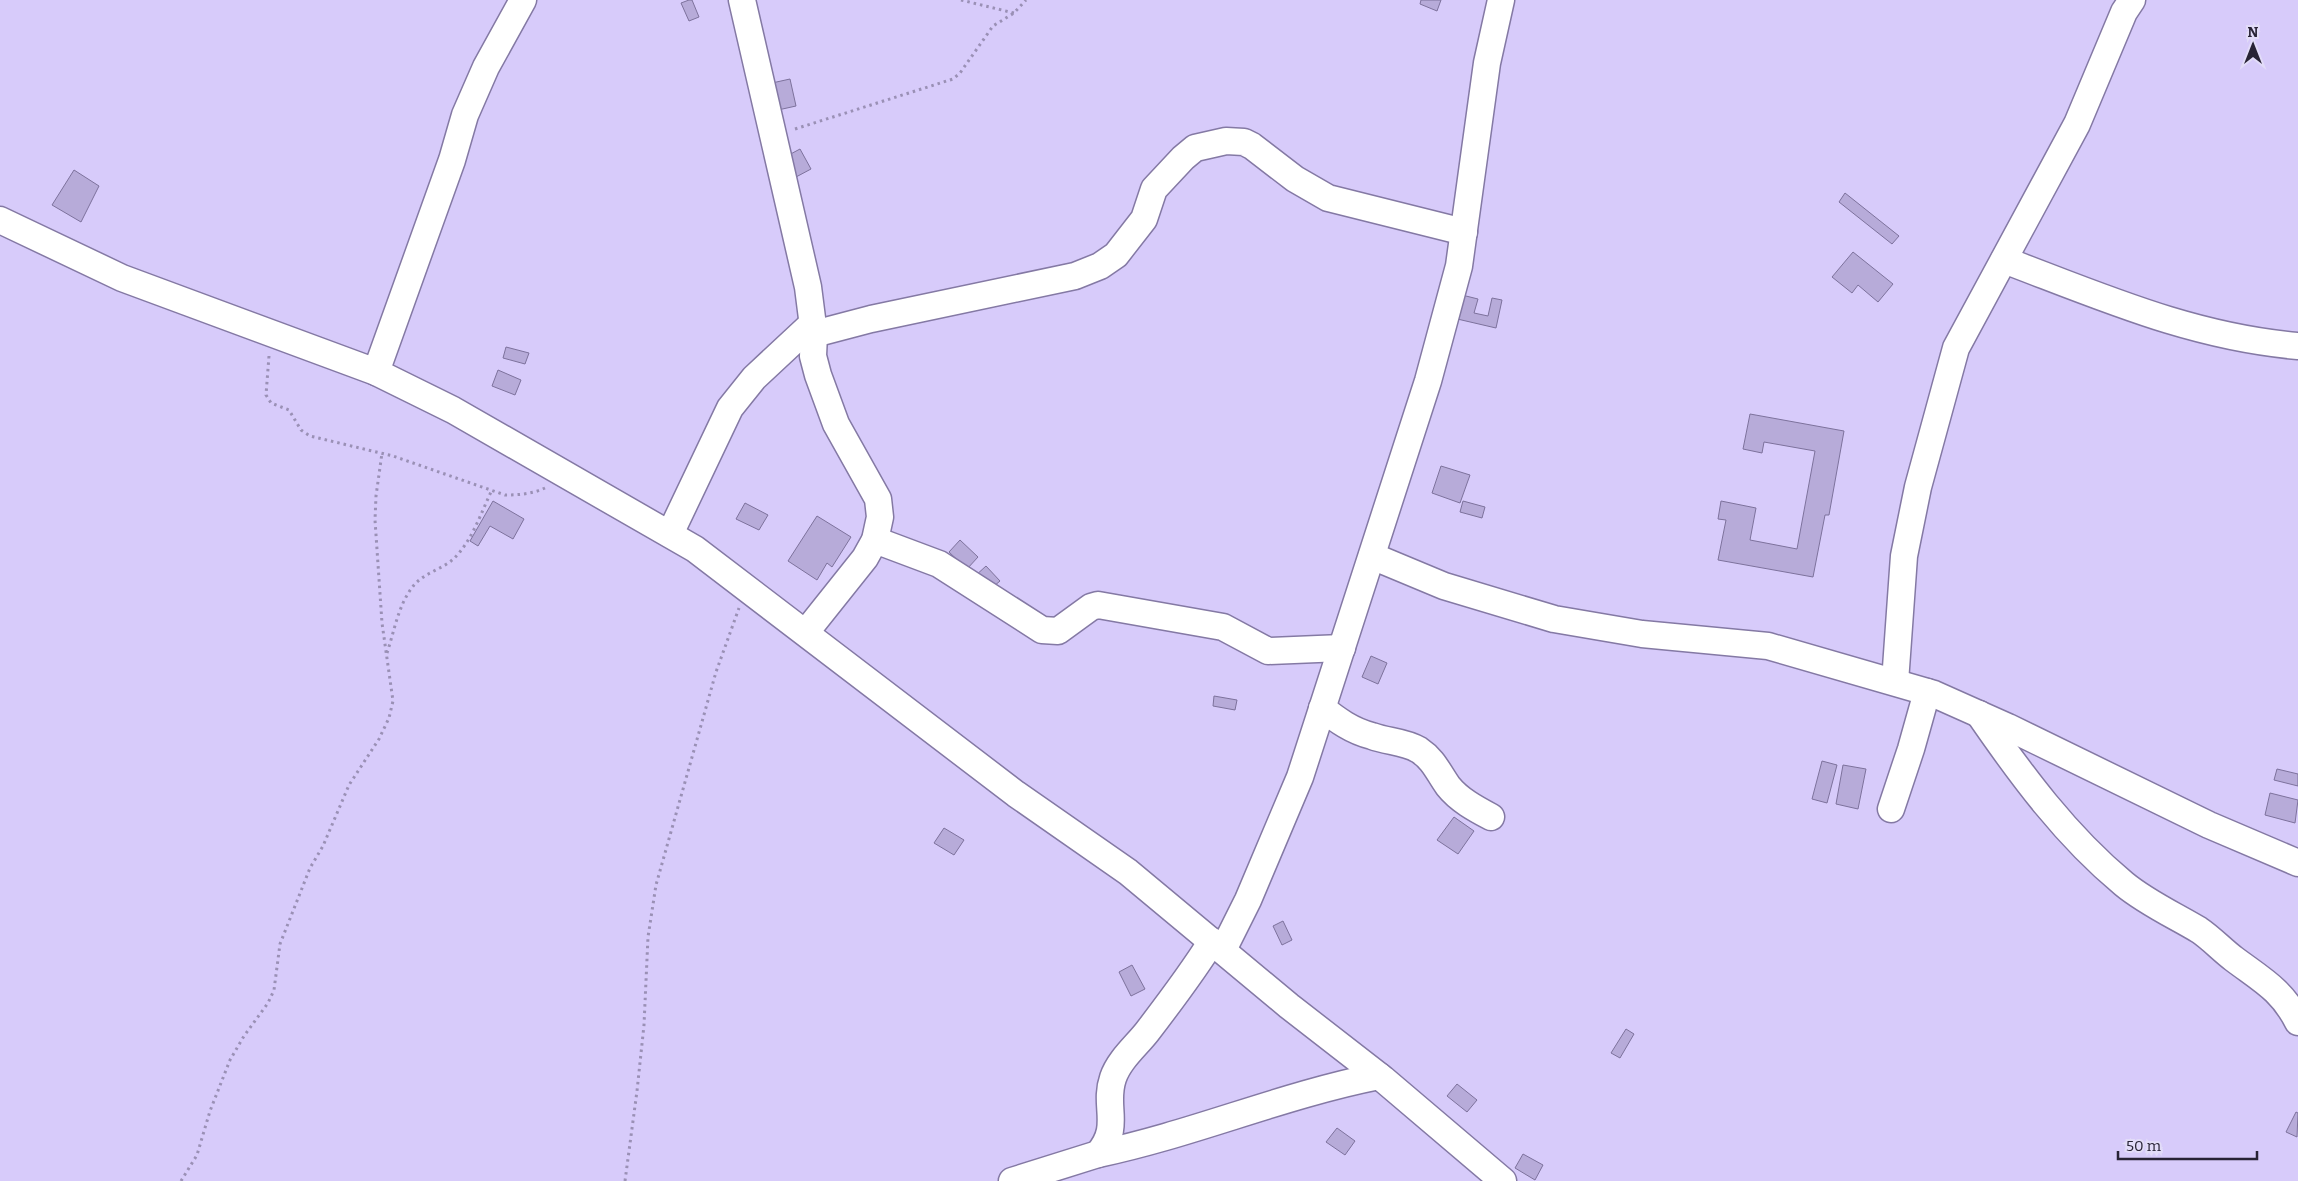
<svg xmlns="http://www.w3.org/2000/svg" width="2298" height="1181" font-family="Bitter,serif">
  <rect width="100%" height="100%" fill="#d7cbfa"/>
  <g fill="#b7abd9" stroke="#7d729c">
    <polygon points="689,0 692,0 699,17 689,21 681,3"/>
    <polygon points="1421,0 1441,0 1437,11 1420,4"/>
    <polygon points="790,79 796,106 778,110 772,83"/>
    <polygon points="800,149 811,169 796,177 785,157"/>
    <polygon points="74,170 99,186 81,222 52,205"/>
    <polygon points="1845,193 1899,236 1892,244 1839,202"/>
    <polygon points="1853,252 1893,284 1878,302 1858,285 1852,293 1832,277"/>
    <polygon points="1458,294 1478,299 1474,313 1488,316 1492,298 1502,300 1496,328 1453,318"/>
    <polygon points="506,347 529,353 525,364 503,358"/>
    <polygon points="498,370 521,380 515,395 492,386"/>
    <polygon points="1750,414 1844,431 1829,515 1825,515 1813,577 1718,560 1726,520 1718,519 1721,501 1756,508 1750,540 1797,549 1815,451 1764,442 1762,453 1743,449"/>
    <polygon points="1441,466 1470,475 1460,503 1432,493"/>
    <polygon points="493,501 524,519 513,539 490,526 478,546 470,541"/>
    <polygon points="1463,501 1485,507 1482,518 1460,512"/>
    <polygon points="745,503 768,515 759,530 736,519"/>
    <polygon points="817,516 851,537 832,567 827,563 817,580 788,561"/>
    <polygon points="960,540 978,557 967,569 949,552"/>
    <polygon points="986,566 1000,581 987,592 974,577"/>
    <polygon points="1371,656 1387,663 1378,684 1362,677"/>
    <polygon points="1214,696 1237,700 1235,710 1213,706"/>
    <polygon points="1822,761 1837,765 1827,803 1812,799"/>
    <polygon points="1843,765 1866,769 1858,809 1836,804"/>
    <polygon points="2277,769 2298,774 2298,786 2274,780"/>
    <polygon points="2270,793 2298,800 2295,823 2265,815"/>
    <polygon points="1454,817 1474,831 1458,854 1437,840"/>
    <polygon points="944,828 964,840 954,855 934,843"/>
    <polygon points="1283,921 1292,940 1282,945 1273,926"/>
    <polygon points="1132,965 1145,989 1131,996 1119,972"/>
    <polygon points="1626,1029 1634,1034 1620,1058 1611,1053"/>
    <polygon points="1457,1084 1477,1100 1467,1112 1447,1096"/>
    <polygon points="2296,1112 2298,1113 2297,1137 2286,1132"/>
    <polygon points="1337,1128 1355,1141 1345,1155 1326,1142"/>
    <polygon points="1523,1154 1543,1165 1535,1180 1515,1168"/>
  </g>
  <g fill="none" stroke-linecap="round" stroke-linejoin="round">
    <defs>
      <g id="minor">
        <polyline points="742,0 808,287 814,334 813,356 818,375 836,424 878,499 880,517 875,540 865,558 806,632"/>
        <polyline points="0,220 122,278 376,372 453,410 695,549 1016,794 1128,872 1289,1006 1383,1079 1503,1181"/>
        <path d="M2004,260c98,37 188,77 294,86"/>
        <polyline points="814,334 871,319 1075,276 1100,266 1116,255 1144,219 1154,189 1183,158 1195,148 1226,141 1244,142 1252,146 1295,179 1328,198 1464,232"/>
        <polyline points="376,372 452,160 465,115 486,67 523,0"/>
        <polyline points="670,534 730,408 754,378 813,323"/>
        <polyline points="875,540 939,564 1042,630 1058,631 1091,607 1098,605 1223,627 1268,651 1342,648"/>
        <polyline points="1372,556 1444,586 1554,619 1642,634 1768,646 1934,694 2008,727 2209,825 2298,863"/>
        <polyline points="1895,682 1904,556 1918,487 1956,348 2077,124 2124,12 2132,0"/>
        <path d="M1322,708c15,12 30,23 50,28 16,6 32,5 47,14 15,10 19,22 29,36 11,14 28,23 43,31"/>
        <path d="M1979,714c42,61 87,122 145,170 23,19 50,31 75,46 12,8 23,20 35,29 28,21 48,31 64,63"/>
        <polyline points="1891,809 1911,749 1927,692"/>
        <polyline points="1223,950 1248,900 1300,777 1428,381 1459,266 1487,63 1501,0"/>
        <path d="M1098,1154c95,-20 185,-59 281,-78"/>
        <path d="M1012,1181l86,-27c24,-28 5,-47 15,-76 6,-18 23,-32 34,-46 23,-30 45,-59 65,-91"/>
      </g>
    </defs>
    <use href="#minor" stroke="#8479a4" stroke-width="29"/>
    <g stroke="#9a90b5" stroke-width="3" stroke-dasharray="2.5 4" stroke-linecap="butt">
      <polyline points="961,0 1014,13"/>
      <polyline points="795,129 953,79 960,73 993,26 1014,13 1026,0"/>
      <path d="M269,356l-3,39 5,8 18,7 12,20 9,6 83,20 112,39c14,0 27,-1 40,-7"/>
      <path d="M387,653c7,-21 11,-46 24,-64 10,-15 27,-18 40,-28 20,-17 29,-46 40,-69"/>
      <polyline points="181,1181 197,1155 210,1111 230,1060 244,1036 268,1003 274,990 280,944 310,868 323,846 349,785 379,739 389,718 393,701 382,623 375,520 376,496 382,453"/>
      <polyline points="625,1181 637,1091 644,1025 648,937 656,885 716,672 739,608"/>
    </g>
    <use href="#minor" stroke="#fff" stroke-width="26"/>
  </g>
  <g transform="translate(2253 45)" stroke="#e2dcf8" stroke-width="4" paint-order="stroke">
  <path d="M0-4L9 19L0 12L-9 19Z" fill="#282335"/>
  <text y="-8" font-size="14" font-weight="bold" text-anchor="middle" fill="#282335">N</text>
  </g>
  <path d="M2118 1151v8h139v-8" fill="none" stroke="#282335" stroke-width="2.5"/>
  <text x="2126" y="1151" font-size="15" fill="#282335" stroke="#e2dcf8" stroke-width="4" paint-order="stroke">50 m</text>
</svg>
